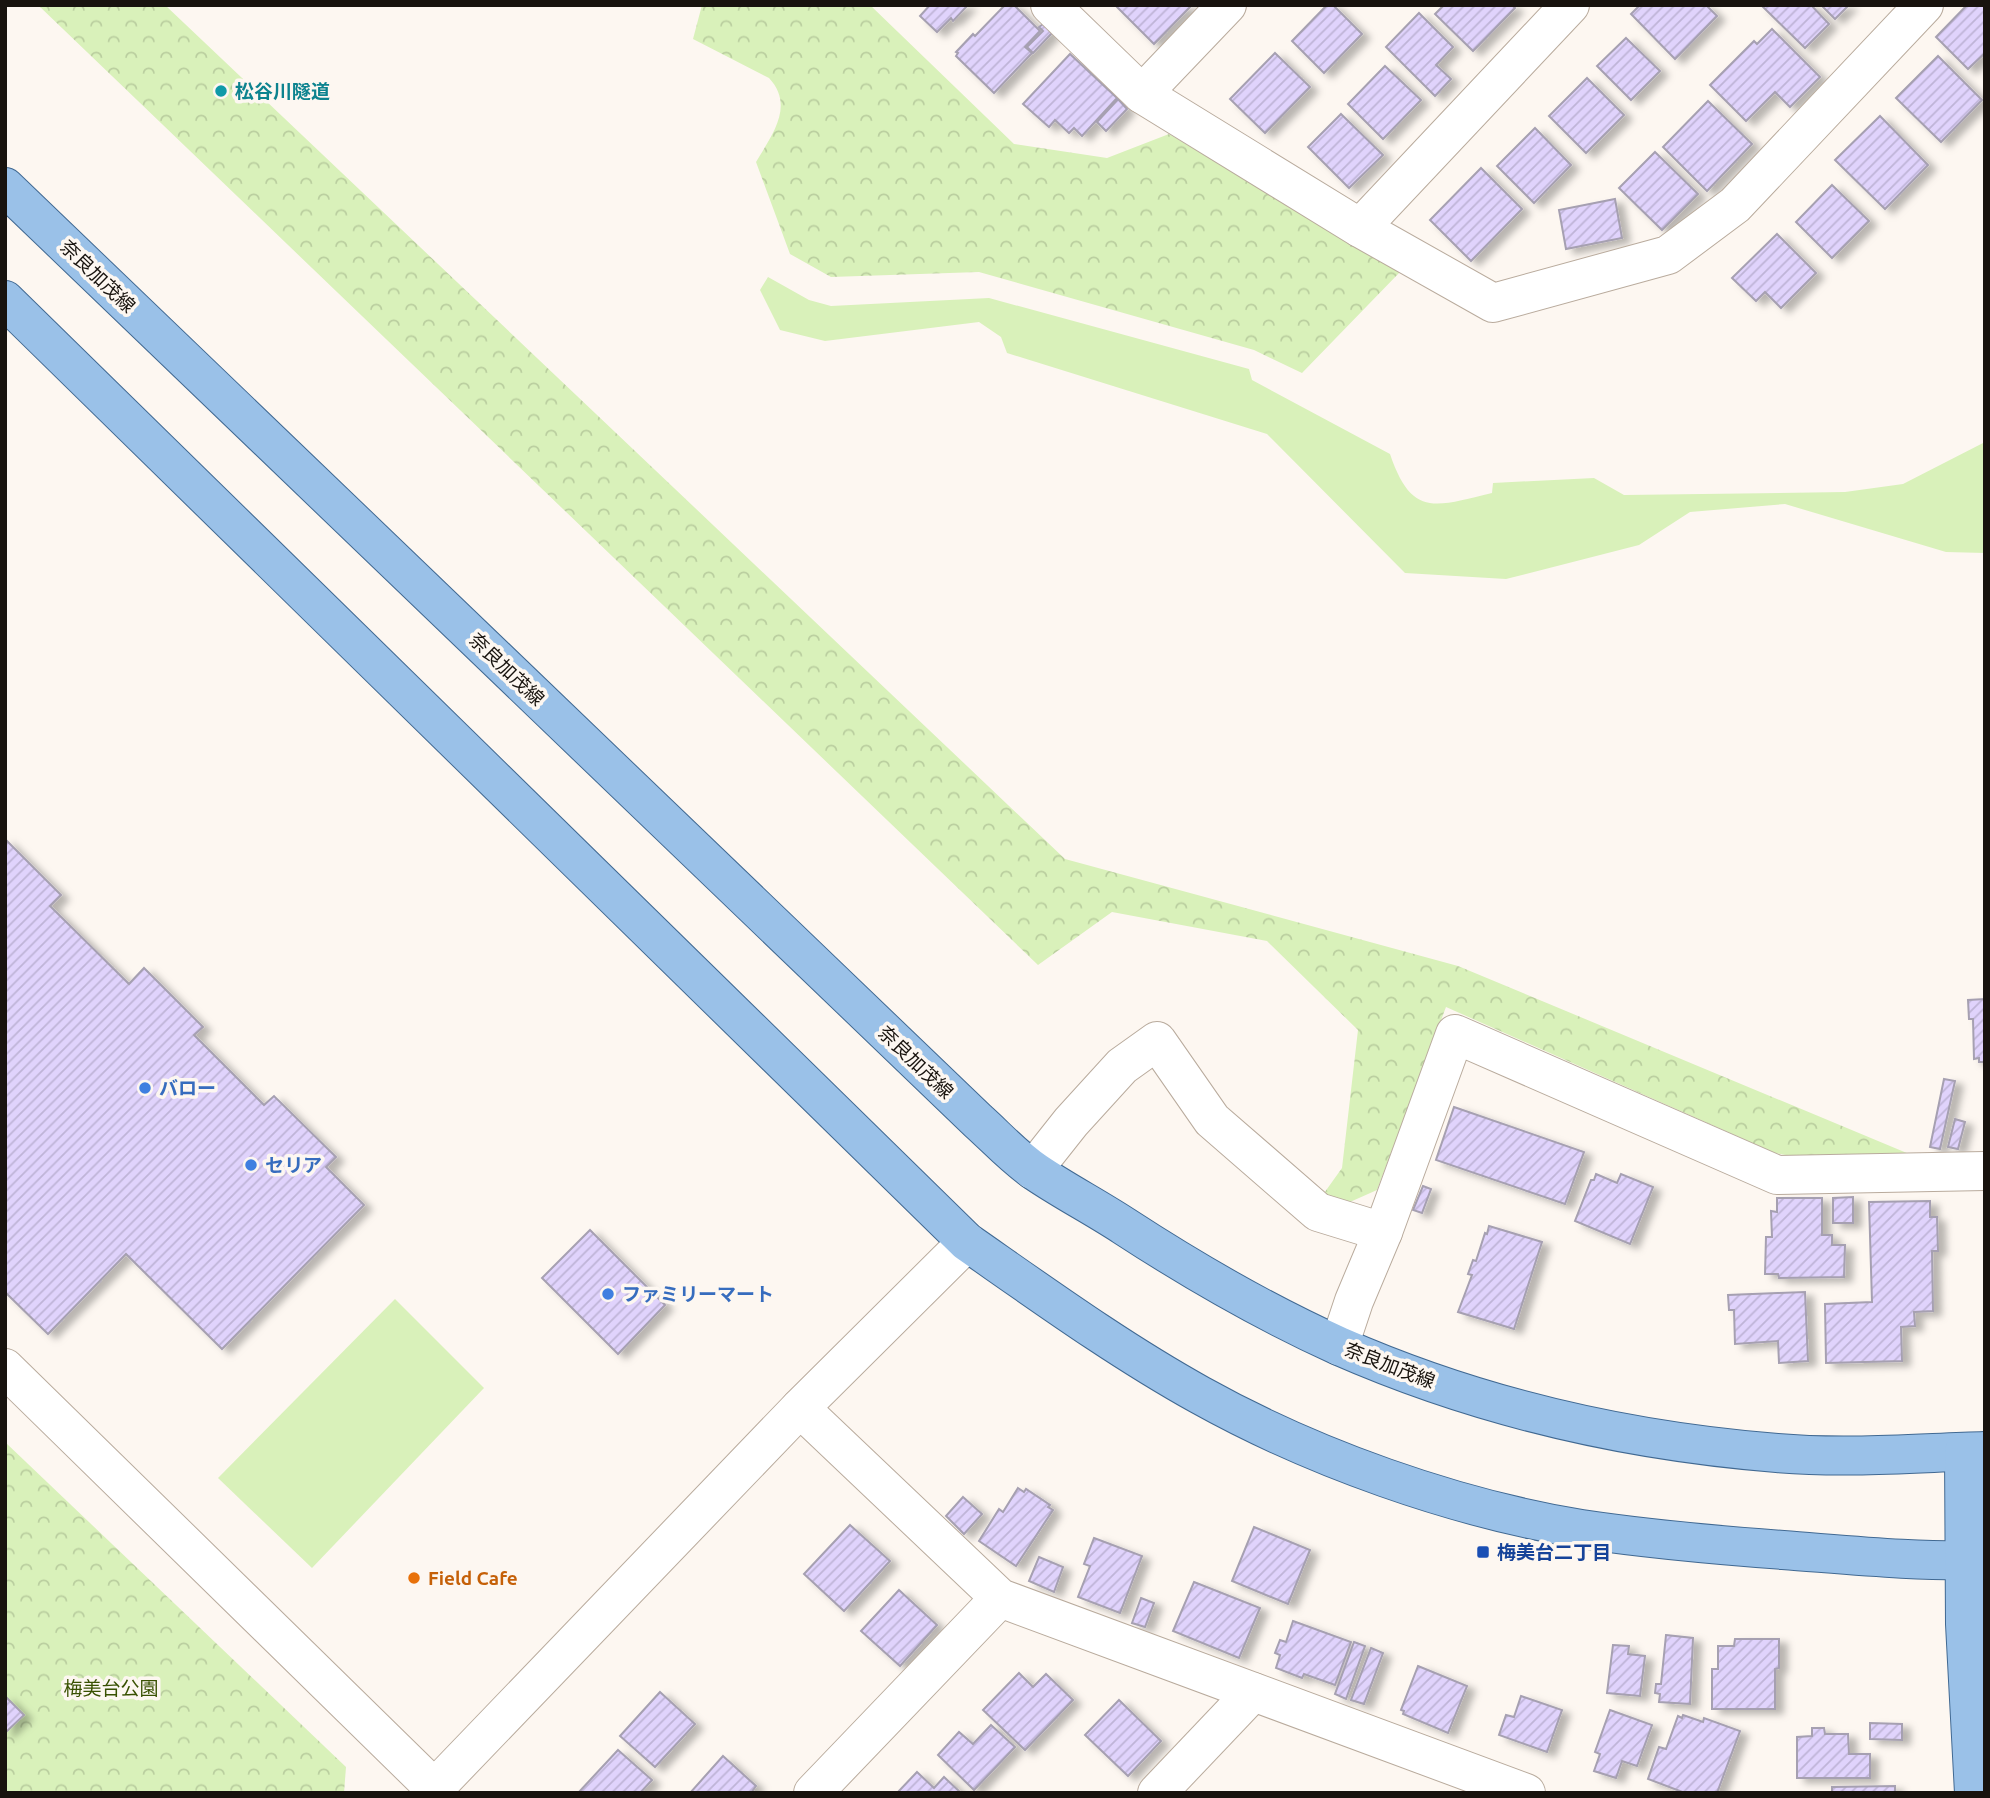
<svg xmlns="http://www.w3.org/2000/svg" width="1990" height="1798" font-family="Ubuntu,'Noto Sans JP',sans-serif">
  <defs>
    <pattern id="forest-crowns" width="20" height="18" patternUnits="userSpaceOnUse" patternTransform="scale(1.75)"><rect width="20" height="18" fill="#d9f1ba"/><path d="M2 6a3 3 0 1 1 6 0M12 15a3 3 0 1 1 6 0" fill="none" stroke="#bace9f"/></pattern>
    <pattern id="building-hatch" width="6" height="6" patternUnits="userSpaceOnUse" patternTransform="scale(1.75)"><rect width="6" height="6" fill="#e0d3fc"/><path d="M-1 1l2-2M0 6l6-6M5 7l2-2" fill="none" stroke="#bfb4d7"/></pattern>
    <filter id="shadow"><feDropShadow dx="8" dy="4.5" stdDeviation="3.5" flood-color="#0004"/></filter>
  </defs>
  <rect width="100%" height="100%" fill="#fdf7f1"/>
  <g fill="#d9f1ba">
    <path d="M768,277l41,23 22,6 158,-8 260,71 3,11 138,74c22,65 46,52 102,39l1,-10 101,-5 30,17 221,-3 58,-8 82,-42v111l-39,-1 -161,-48 -95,8 -51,33 -133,34 -101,-6 -138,-139 -260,-81 -6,-16 -22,-15 -154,19 -45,-11 -20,-40z"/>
    <polygon points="395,1299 484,1388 312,1568 218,1478"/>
  </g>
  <g fill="url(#forest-crowns)">
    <polygon points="38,5 165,5 1065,859 1458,966 1914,1156 1801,1158 1775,1153 1446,1007 1377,1190 1350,1202 1322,1196 1342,1168 1358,1030 1267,941 1112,912 1038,965"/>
    <path d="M702,5h168l144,139 93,14 62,-24 231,138 -98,101 -48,-23 -275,-78 -148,5 -41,-23 -34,-92c16,-27 39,-56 13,-84l-76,-39z"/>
    <polygon points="5,1442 346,1767 344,1793 5,1793"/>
  </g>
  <g fill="url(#building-hatch)" stroke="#a6a0b1" stroke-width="2" filter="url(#shadow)">
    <polygon points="930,5 968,5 953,21 951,18 937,32 920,16"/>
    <polygon points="1005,5 1014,5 1040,31 1025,47 1032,53 994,93 956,56 958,53 956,52 973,34 975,36"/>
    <polygon points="1118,5 1192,5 1154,44 1117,7"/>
    <polygon points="1327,5 1333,5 1362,34 1324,73 1292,41"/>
    <polygon points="1444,5 1512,5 1515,8 1473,51 1435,14"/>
    <polygon points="1640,5 1706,5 1717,16 1675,59 1631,14"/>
    <polygon points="1761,5 1811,5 1829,24 1805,48"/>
    <polygon points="1821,5 1849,5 1835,19"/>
    <polygon points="1967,5 1985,5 1985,53 1968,69 1936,37"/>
    <polygon points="1419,13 1453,47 1436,65 1451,79 1435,96 1386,47"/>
    <polygon points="1043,24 1052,33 1033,53 1027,47 1043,31 1039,27"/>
    <polygon points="1772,29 1820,77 1790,107 1775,92 1746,121 1710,85 1754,41 1757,44"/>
    <polygon points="1626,38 1660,71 1631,100 1597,66"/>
    <polygon points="1275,53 1310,87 1265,133 1230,99"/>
    <polygon points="1070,54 1117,98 1082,136 1074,128 1069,133 1055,120 1049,127 1023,104"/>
    <polygon points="1938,56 1982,100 1941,142 1896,98"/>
    <polygon points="1385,66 1421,100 1383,139 1348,104"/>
    <polygon points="1587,78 1624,115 1586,153 1549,116"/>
    <polygon points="1118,99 1127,109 1106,131 1097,122"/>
    <polygon points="1708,101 1752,144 1707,191 1663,147"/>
    <polygon points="1341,114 1383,155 1349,188 1308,147"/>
    <polygon points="1880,116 1928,165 1885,209 1835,160"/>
    <polygon points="1535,128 1571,165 1534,203 1497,166"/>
    <polygon points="1655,152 1698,194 1662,230 1619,188"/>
    <polygon points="1481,168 1522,209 1471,261 1430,220"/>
    <polygon points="1832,185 1869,221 1832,258 1796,222"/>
    <polygon points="1615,199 1622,238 1566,249 1559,210"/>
    <polygon points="1777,234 1816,273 1781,308 1765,292 1756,301 1732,278"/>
    <polygon points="5,839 61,895 50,906 129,984 144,968 203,1027 194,1035 264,1105 274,1096 336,1157 326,1167 364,1205 222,1349 126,1254 48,1334 5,1292"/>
    <polygon points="1985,999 1985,1062 1979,1062 1979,1058 1974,1059 1973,1019 1969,1019 1968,1000"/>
    <polygon points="1944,1079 1955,1081 1940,1149 1930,1147"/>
    <polygon points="1454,1107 1584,1152 1565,1204 1436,1160"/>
    <polygon points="1955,1119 1965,1122 1958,1149 1948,1147"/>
    <polygon points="1596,1174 1617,1183 1621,1174 1653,1187 1630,1244 1575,1221 1591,1180 1594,1180"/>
    <polygon points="1423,1186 1431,1189 1422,1213 1413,1210"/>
    <polygon points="1853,1197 1853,1223 1833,1223 1833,1198"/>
    <polygon points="1777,1198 1822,1198 1822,1235 1832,1235 1832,1245 1845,1245 1844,1277 1779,1278 1778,1274 1765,1274 1766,1237 1772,1237 1771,1211 1777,1212"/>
    <polygon points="1930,1201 1930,1217 1937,1217 1938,1251 1932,1251 1933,1311 1914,1312 1915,1326 1901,1327 1902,1361 1826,1363 1825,1304 1872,1302 1869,1202"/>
    <polygon points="1489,1226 1542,1242 1514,1329 1458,1312 1472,1275 1468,1274 1473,1260 1476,1261 1485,1233 1487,1234"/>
    <polygon points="590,1230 665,1305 618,1354 542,1278"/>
    <polygon points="1805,1292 1808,1361 1779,1363 1778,1341 1735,1344 1734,1310 1729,1310 1728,1295"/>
    <polygon points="1018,1488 1024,1492 1026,1489 1050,1505 1048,1507 1053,1510 1016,1566 979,1541 999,1509 1003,1512"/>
    <polygon points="963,1497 982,1514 964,1534 946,1516"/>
    <polygon points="850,1525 890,1561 844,1611 804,1574"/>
    <polygon points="1254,1527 1310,1550 1288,1604 1232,1581"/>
    <polygon points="1094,1538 1142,1556 1120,1613 1078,1597 1090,1566 1084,1564"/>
    <polygon points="1039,1557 1063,1567 1054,1592 1029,1581"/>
    <polygon points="1194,1582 1260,1608 1239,1658 1173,1631"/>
    <polygon points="899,1590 937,1625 900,1666 861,1631"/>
    <polygon points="1141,1598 1154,1603 1145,1627 1132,1623"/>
    <polygon points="1293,1621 1351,1642 1335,1685 1304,1674 1302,1678 1276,1668 1280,1655 1275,1653 1280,1640 1286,1642"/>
    <polygon points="1666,1635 1693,1638 1690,1704 1659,1702 1660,1694 1655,1693 1656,1684 1661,1684"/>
    <polygon points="1735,1639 1779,1639 1779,1668 1775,1669 1775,1709 1712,1709 1712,1669 1718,1669 1718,1646 1734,1646"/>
    <polygon points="1354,1642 1365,1646 1346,1699 1335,1694"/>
    <polygon points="1613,1645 1629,1646 1628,1654 1645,1656 1640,1696 1607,1693"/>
    <polygon points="1371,1648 1383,1653 1364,1704 1351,1700"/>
    <polygon points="1418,1666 1467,1686 1448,1733 1403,1714 1404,1711 1401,1710"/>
    <polygon points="1019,1673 1033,1687 1046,1674 1073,1700 1025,1750 983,1710"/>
    <polygon points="660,1692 695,1724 655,1767 620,1736"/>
    <polygon points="5,1696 24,1715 5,1733"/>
    <polygon points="1521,1696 1562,1710 1547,1752 1499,1735 1506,1715 1514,1717"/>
    <polygon points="1119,1700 1161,1741 1128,1776 1085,1735"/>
    <polygon points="1610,1710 1652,1725 1637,1766 1622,1761 1616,1778 1594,1771 1600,1754 1595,1752"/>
    <polygon points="1683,1715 1703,1722 1704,1718 1740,1731 1717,1793 1685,1793 1648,1779 1659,1747 1666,1749 1678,1716 1682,1718"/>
    <polygon points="1870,1723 1902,1724 1902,1740 1870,1739"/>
    <polygon points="991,1725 1015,1747 974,1790 938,1755 959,1732 973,1744"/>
    <polygon points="1812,1728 1824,1728 1825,1734 1848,1734 1849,1754 1870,1754 1870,1778 1797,1778 1797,1737 1812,1736"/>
    <polygon points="618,1750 652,1780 640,1793 578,1793"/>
    <polygon points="723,1756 756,1786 751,1793 690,1793"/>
    <polygon points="917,1772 934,1788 944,1777 961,1793 897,1793"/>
    <polygon points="1895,1786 1895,1793 1832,1793 1832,1787"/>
  </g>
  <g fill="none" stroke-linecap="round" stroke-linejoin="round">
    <defs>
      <g id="minor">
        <polyline points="1050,5 1142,94 1360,228 1493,303 1668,255 1735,205 1924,5"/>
        <polyline points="1142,94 1227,5"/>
        <polyline points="1360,228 1570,5"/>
        <polyline points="1033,1170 1071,1122 1122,1066 1157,1041 1212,1120 1318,1212 1383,1232"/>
        <polyline points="1339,1346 1354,1301 1383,1232 1455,1034 1777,1175 1985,1171"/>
        <polyline points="800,1408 1000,1598 1526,1793"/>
        <polyline points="813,1793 1000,1598"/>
        <polyline points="1157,1793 1253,1692"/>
      </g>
      <g id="tertiary">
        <polyline points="5,1368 434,1788"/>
        <polyline points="430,1793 800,1408 967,1242"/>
      </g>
      <g id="primary">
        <path d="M5,187l973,934c19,17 37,37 58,51 28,19 59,35 88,54 69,45 140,86 215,120 139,61 287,95 438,107 69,6 139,0 208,-2"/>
        <path d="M5,300l962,942c76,53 152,108 233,153 113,63 254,113 381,134 67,10 134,16 202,21 67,5 134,12 202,10"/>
        <polyline points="1964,1452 1965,1624 1974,1793"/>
      </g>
    </defs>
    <use href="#minor" stroke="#b9ab9d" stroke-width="40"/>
    <use href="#tertiary" stroke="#b9ab9d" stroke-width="40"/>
    <use href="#primary" stroke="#416992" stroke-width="40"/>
    <use href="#minor" stroke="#fff" stroke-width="38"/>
    <use href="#tertiary" stroke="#fff" stroke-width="38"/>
    <use href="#primary" stroke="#9ac1e8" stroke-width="38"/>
  </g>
  <circle fill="#0f9aa8" stroke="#fdf7f1" stroke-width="2.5" cx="221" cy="91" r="7"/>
  <g fill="#3f7fe0" stroke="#fdf7f1" stroke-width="2.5">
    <circle cx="145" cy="1088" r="7"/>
    <circle cx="251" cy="1165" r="7"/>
    <circle cx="608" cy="1294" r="7"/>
  </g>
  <rect fill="#1a4fb4" stroke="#fdf7f1" stroke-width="2.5" x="1476" y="1545" width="14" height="14" rx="3.5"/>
  <circle fill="#e8710a" stroke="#fdf7f1" stroke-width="2.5" cx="414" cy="1578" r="7"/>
  <g text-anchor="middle" stroke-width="7" stroke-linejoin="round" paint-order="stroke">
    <g font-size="19" font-weight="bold" fill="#0d838f" stroke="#fdf7f1" text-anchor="start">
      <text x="235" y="98">松谷川隧道</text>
    </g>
    <g font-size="19" fill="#18130e" stroke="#fdf7f1">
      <text transform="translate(98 276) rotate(44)" y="7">奈良加茂線</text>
      <text transform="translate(507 669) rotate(44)" y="7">奈良加茂線</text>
      <text transform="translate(916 1062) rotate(44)" y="7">奈良加茂線</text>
      <text transform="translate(1390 1365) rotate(21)" y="7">奈良加茂線</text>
    </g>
    <g font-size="19" font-weight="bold" fill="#366cbe" stroke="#fdf7f1" text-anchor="start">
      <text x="159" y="1095">バロー</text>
      <text x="265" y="1172">セリア</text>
      <text x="622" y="1301">ファミリーマート</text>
    </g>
    <g font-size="19" font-weight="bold" fill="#164399" stroke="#fdf7f1" text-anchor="start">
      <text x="1497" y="1559">梅美台二丁目</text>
    </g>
    <g font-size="19" font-weight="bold" fill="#c56008" stroke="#fdf7f1" text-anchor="start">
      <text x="428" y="1585">Field Cafe</text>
    </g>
    <g font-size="19" fill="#395102" stroke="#fdf7f1">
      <text x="111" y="1695">梅美台公園</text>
    </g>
  </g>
  <rect width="1990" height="1798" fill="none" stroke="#18130e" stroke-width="14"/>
</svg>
